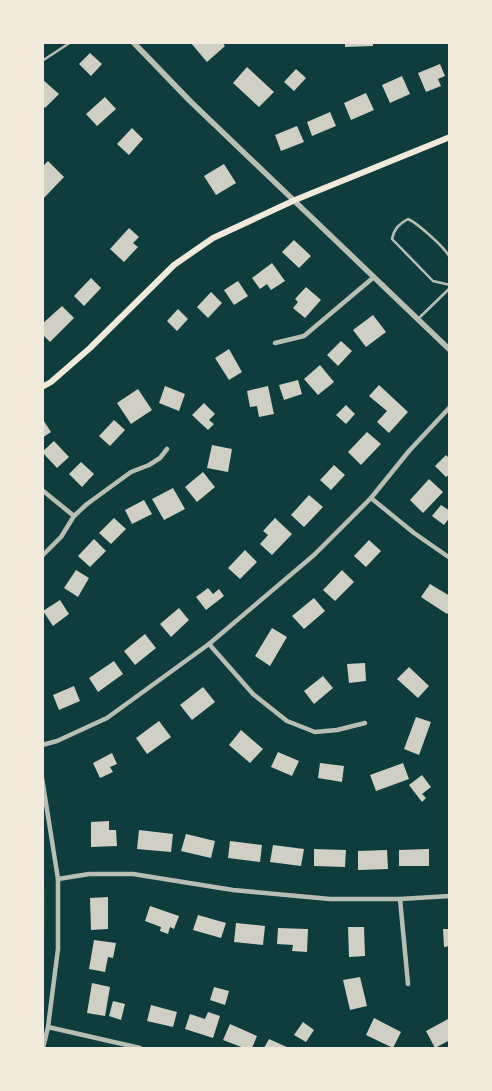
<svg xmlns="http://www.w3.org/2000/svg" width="492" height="1091" font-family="'Varela Round',sans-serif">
  <rect width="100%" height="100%" fill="#0f3d3e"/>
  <polygon fill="#244646" points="42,858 46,899 43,970 42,970"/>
  <g fill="#cfcfc3">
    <polygon points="190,42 222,42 225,46 207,62"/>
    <polygon points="345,42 373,42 373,46 345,47"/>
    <polygon points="90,53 102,64 91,76 79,64"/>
    <polygon points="440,64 445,76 438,79 441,86 426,92 418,73"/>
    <polygon points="247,67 274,92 259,107 233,83"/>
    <polygon points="296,69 306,78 294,91 284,82"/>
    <polygon points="402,76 410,94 390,103 382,85"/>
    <polygon points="42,79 59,94 45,108 42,105"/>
    <polygon points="366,93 374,110 351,120 344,103"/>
    <polygon points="105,97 116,109 97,126 86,114"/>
    <polygon points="330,112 336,126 312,136 307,122"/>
    <polygon points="297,126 304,142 281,151 275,135"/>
    <polygon points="132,128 143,139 129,155 117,144"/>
    <polygon points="48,161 64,177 42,200 42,167"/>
    <polygon points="224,164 236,183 216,195 204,176"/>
    <polygon points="129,228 139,237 133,243 138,247 124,262 110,249"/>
    <polygon points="294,240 311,256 299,268 282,252"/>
    <polygon points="272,263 285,281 271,290 267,284 260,289 252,278"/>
    <polygon points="91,278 101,288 84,306 74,296"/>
    <polygon points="238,281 248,296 234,305 224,290"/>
    <polygon points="306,287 321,300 305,318 293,308 298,302 295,299"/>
    <polygon points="211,292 222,303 208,318 197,307"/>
    <polygon points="62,306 74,318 50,342 42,334 42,324"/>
    <polygon points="178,309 188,319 177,331 167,321"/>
    <polygon points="373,315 386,332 366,347 353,330"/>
    <polygon points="341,341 352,351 338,366 327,355"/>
    <polygon points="229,349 242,372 229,380 215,358"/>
    <polygon points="320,365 334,382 318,395 304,379"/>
    <polygon points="298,380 302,394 284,400 279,385"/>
    <polygon points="379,385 408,412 389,433 377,422 387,411 369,396"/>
    <polygon points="165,386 185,394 179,411 159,403"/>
    <polygon points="268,386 274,414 259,417 257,406 250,407 247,391"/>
    <polygon points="138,389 152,410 131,424 117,403"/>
    <polygon points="204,403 215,414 209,420 214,424 208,430 192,415"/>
    <polygon points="346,405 355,414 346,424 336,415"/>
    <polygon points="42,418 51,432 42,438"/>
    <polygon points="114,420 125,430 110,446 99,436"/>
    <polygon points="367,432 381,444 361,465 348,452"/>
    <polygon points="54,441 69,457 57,468 42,452"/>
    <polygon points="212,445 232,449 228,472 207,468"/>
    <polygon points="446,455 450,459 450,474 446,477 435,466"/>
    <polygon points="81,462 94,474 82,487 69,474"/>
    <polygon points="334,465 345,475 331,490 320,480"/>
    <polygon points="203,472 215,487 197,502 185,487"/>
    <polygon points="429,479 443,492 423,513 410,500"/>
    <polygon points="173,488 185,509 164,520 152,499"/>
    <polygon points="309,495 323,507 304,527 291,515"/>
    <polygon points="144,500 152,514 132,524 125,510"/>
    <polygon points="441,505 450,511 450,517 444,525 432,516"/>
    <polygon points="114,518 126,529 111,544 99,533"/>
    <polygon points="275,518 292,534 272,555 260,544 268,535 263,531"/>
    <polygon points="94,539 106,551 90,567 78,556"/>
    <polygon points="369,540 381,551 366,567 354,556"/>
    <polygon points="245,550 257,562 240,579 228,568"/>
    <polygon points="76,570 89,578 78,597 64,588"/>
    <polygon points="342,570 354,582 335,601 323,590"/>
    <polygon points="430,584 450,596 450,610 447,614 421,597"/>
    <polygon points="208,588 213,594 219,589 224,596 206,610 196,597"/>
    <polygon points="314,598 325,611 304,629 292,616"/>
    <polygon points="60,600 69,614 53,626 43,611"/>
    <polygon points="179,608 189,620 171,637 160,624"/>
    <polygon points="272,628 287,637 270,666 255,656"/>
    <polygon points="145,634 156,648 135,665 124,651"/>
    <polygon points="114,661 123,674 98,692 89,678"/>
    <polygon points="365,663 366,681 349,683 347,664"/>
    <polygon points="409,667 429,686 418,698 397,679"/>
    <polygon points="323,676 333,688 314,704 304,691"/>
    <polygon points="74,686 80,701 59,710 53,695"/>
    <polygon points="203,687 215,702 192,720 180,705"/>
    <polygon points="416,717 431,722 419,755 404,749"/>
    <polygon points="159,721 171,737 147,754 136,738"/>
    <polygon points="241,730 263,749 250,763 229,745"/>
    <polygon points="278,752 299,761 292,776 271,767"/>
    <polygon points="112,753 117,764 110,767 113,772 100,778 93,763"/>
    <polygon points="320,763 344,766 342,782 318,778"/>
    <polygon points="403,763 409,779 376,791 370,775"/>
    <polygon points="422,775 431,787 422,794 426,798 422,802 409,785"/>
    <polygon points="109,821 109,830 116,830 117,846 91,847 91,822"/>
    <polygon points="139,830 173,834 171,852 137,849"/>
    <polygon points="186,834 215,841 211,858 181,851"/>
    <polygon points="230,841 262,845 260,862 228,858"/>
    <polygon points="273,845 304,849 301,866 270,862"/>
    <polygon points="314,849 346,850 345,867 314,866"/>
    <polygon points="429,849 429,866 399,866 399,850"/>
    <polygon points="387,850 388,869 358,870 358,851"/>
    <polygon points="108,897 108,929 91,930 90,898"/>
    <polygon points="150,906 179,916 174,929 170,927 168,934 160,931 161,927 145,921"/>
    <polygon points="198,915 226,923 221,938 193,930"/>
    <polygon points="236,923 265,926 263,945 234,942"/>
    <polygon points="348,927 364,927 365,956 349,957"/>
    <polygon points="278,928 308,929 307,952 292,951 293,945 277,944"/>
    <polygon points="443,929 450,929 450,946 444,947"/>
    <polygon points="94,940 116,943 113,958 108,957 105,972 89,969"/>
    <polygon points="360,977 367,1006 350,1010 343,980"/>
    <polygon points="92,983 110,987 105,1016 87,1013"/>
    <polygon points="214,987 229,991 225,1005 210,1000"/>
    <polygon points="113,1001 125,1004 121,1020 109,1016"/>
    <polygon points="151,1005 177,1012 173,1027 147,1021"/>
    <polygon points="208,1012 220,1016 213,1038 185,1029 190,1014 205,1019"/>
    <polygon points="374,1018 401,1032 393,1048 366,1035"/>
    <polygon points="450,1018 450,1040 435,1048 426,1031"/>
    <polygon points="303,1022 314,1030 306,1042 294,1035"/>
    <polygon points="230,1024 257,1036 252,1048 244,1048 223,1040"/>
    <polygon points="269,1039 289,1048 264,1048"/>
  </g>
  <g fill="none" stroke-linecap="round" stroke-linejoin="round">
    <g stroke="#b8beb3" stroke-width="2.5">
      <polyline points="42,61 71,42"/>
      <path d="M450,258c-4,-10 -33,-35 -42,-39 -9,5 -14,10 -16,20l41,42 17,4"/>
      <polyline points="419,318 450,288"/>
    </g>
    <g stroke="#b8beb3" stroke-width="4.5">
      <polyline points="275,343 304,336 374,277"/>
      <polyline points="42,490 74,516"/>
      <polyline points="371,498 414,533 450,558"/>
      <polyline points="42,556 61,537 74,516 87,504 131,472 149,465 160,458 167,449"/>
      <polyline points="209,644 253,694 287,721 315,732 337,730 365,723"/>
      <polyline points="42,745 57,741 107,718 209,644 314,555 371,498 409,451 450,407"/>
      <polyline points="42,778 58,879 58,949 48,1027 43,1048"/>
      <polyline points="58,879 89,874 133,874 233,890 330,899 400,899 450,896"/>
      <polyline points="400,899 408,984"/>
      <polyline points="48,1027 140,1048"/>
    </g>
    <polyline stroke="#b8beb3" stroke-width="5.5" points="133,42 190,101 450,350"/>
    <polyline stroke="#f1e9da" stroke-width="6" points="42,387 51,382 90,348 174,265 213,238 295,200 450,137"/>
  </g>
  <rect width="492" height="1091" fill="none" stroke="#f1e9da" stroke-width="88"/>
</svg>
